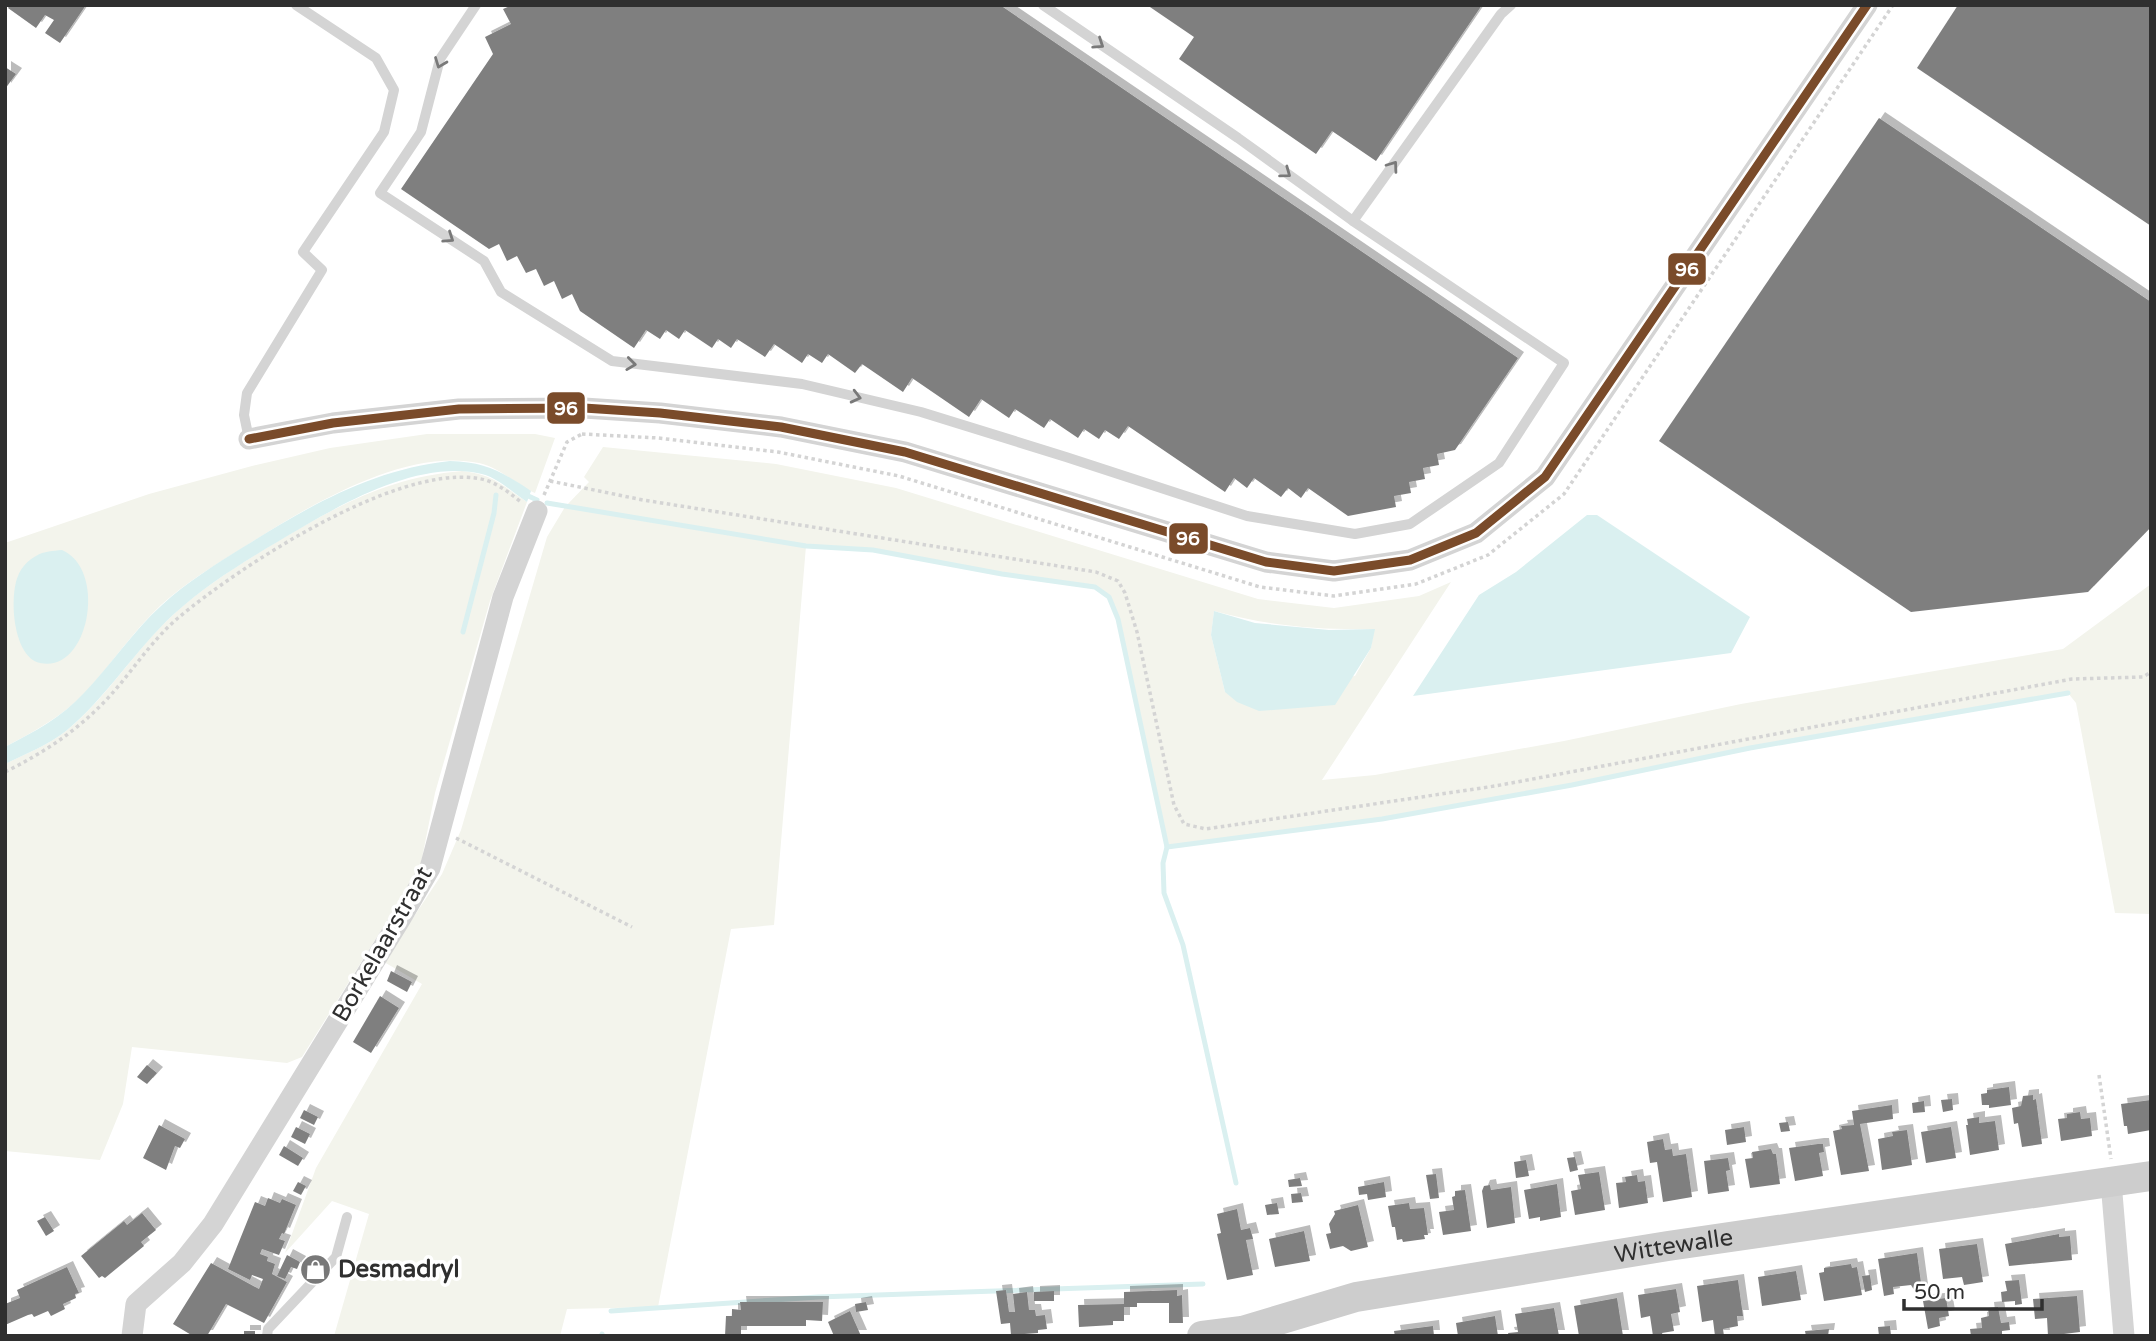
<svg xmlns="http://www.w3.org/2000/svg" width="2156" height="1341" font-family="'Varela Round',sans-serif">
  <defs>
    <filter id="shadow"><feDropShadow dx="6" dy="-6" stdDeviation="0" flood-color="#0004"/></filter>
  </defs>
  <rect width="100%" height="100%" fill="#fff"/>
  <g fill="#f3f4ec" fill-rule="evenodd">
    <path d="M427,434h108l20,4 -20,55c-20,-8 -32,-24 -56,-30 -76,-16 -174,45 -235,84 -29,18 -59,36 -83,58 -29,27 -50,60 -77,89 -23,23 -51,38 -79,53v-204l144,-49 103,-28 78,-18z"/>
    <path d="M603,447l173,17 120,24 362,111 76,9 85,-12 32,-14 -129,198 53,-5 189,-34 177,-37 322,-55 88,-65v330l-36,-1 -39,-210 -8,-10 -318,55 -178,37 -190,34 -215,28 -49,-228 -9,-22 -14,-10 -93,-13 -129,-24 -67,-4 -32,379 -43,4 -73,378 -91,2 -7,27h-226l35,-122 -37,-13 -47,52 31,-85 106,-184 -38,-22 58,-88 19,-44 86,-293 18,-30 24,-25 -5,-5zM1214,611c55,15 104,19 160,18l-3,19 -16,28 -130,16 -14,-57z"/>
    <path d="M462,471c33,4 39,14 65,31l-37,99 -55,192 -15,75 -118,189 -15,6 -155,-16 -9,57 -23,56 -95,-9v-387c21,-10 43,-19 61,-33 42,-34 69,-82 109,-118 31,-28 68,-51 105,-73 61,-36 110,-63 182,-69z"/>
  </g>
  <g fill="#daf0f0">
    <path d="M450,461c36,1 52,11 81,30l-4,11c-17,-11 -30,-26 -50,-29 -66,-12 -144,36 -198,68 -36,21 -73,44 -105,73 -39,36 -67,83 -108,117 -18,14 -40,23 -61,33v-17c29,-15 57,-30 79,-54 27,-28 49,-62 78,-88 25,-23 54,-41 83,-59 64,-40 128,-77 205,-85z"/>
    <polygon points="1587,515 1597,515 1750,617 1731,653 1413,696 1479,595 1516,572"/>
    <path d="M62,550c46,20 27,124 -22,113 -27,-6 -31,-66 -22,-87 3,-8 10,-16 18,-20 8,-5 17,-5 26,-6z"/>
    <polygon points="1214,611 1255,623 1329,630 1375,629 1371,648 1335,705 1259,711 1237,702 1225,692 1211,635"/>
  </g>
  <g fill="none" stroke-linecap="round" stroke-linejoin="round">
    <g stroke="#daf0f0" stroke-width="5">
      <polyline points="524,494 537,500"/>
      <polyline points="547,503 806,546 873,550 1002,574 1095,587 1109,597 1118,619 1167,847 1163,863 1164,893 1183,945 1236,1183"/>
      <polyline points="463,632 494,513 496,495"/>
      <polyline points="1167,847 1382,819 1572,785 1750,748 2068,693"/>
      <polyline points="611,1311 818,1297 1203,1284"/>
      <polyline points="601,1336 602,1334"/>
    </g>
  </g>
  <g fill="#7f7f7f" filter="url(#shadow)">
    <polygon points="10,5 86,5 60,43 45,33 54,20 45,15 36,28 8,8"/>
    <polygon points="512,5 1000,5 1518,358 1455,450 1437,454 1439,465 1423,468 1425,479 1409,482 1411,493 1394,496 1396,507 1348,516 1308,488 1301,498 1288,488 1281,497 1254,478 1247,488 1234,478 1225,492 1128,426 1119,439 1105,430 1099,439 1084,429 1078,438 1050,419 1044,428 1015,409 1009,418 981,399 969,417 912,378 903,392 862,364 855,373 828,354 822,363 808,354 802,363 774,344 765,357 737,339 731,348 718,339 712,348 685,330 679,339 666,330 660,339 646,330 634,348 580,311 572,294 562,299 554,281 544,286 536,269 526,273 517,256 507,261 499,244 489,249 401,189 493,54 485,37 511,24 503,9"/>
    <polygon points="1147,5 1482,5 1376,161 1332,131 1316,154 1179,59 1194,37"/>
    <polygon points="1958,5 2151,5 2151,226 1917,68"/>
    <polygon points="5,67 16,74 5,89"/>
    <polygon points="1879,118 2151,302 2151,527 2088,592 1911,612 1659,441"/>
    <polygon points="391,971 412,982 407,992 387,981"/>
    <polygon points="380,996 399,1008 371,1053 353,1042"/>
    <polygon points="147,1065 157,1073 147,1084 137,1077"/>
    <polygon points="2009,1087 2011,1105 1989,1108 1989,1105 1982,1105 1981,1094 1987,1093 1987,1090"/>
    <polygon points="2033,1095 2033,1100 2036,1099 2042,1144 2022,1147 2018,1123 2014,1124 2012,1108 2021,1106 2023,1096"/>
    <polygon points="1952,1099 1953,1110 1943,1112 1941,1100"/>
    <polygon points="2151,1100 2151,1130 2128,1134 2127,1126 2124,1126 2121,1104"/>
    <polygon points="1924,1101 1925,1112 1913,1113 1912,1103"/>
    <polygon points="1892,1105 1893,1119 1860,1124 1869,1171 1841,1175 1833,1131 1842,1129 1841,1126 1854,1125 1852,1111"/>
    <polygon points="304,1110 318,1117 314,1125 300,1118"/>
    <polygon points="2080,1112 2081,1119 2090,1118 2092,1136 2061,1141 2058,1119 2067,1118 2067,1114"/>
    <polygon points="1979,1117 1979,1123 1995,1121 1999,1150 1970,1155 1966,1125 1968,1125 1967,1119"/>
    <polygon points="1788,1122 1790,1131 1781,1132 1779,1123"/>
    <polygon points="159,1125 185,1139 180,1148 175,1146 166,1170 143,1158"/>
    <polygon points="296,1127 310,1134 305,1144 291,1137"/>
    <polygon points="1744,1127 1746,1142 1727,1145 1725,1130"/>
    <polygon points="1951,1127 1956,1158 1926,1163 1921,1132"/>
    <polygon points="1907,1130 1912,1165 1882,1170 1878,1139 1893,1136 1892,1132"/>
    <polygon points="1663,1139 1665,1150 1672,1149 1673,1156 1686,1154 1692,1197 1663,1202 1657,1162 1650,1163 1647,1142"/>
    <polygon points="1818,1144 1823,1144 1824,1152 1819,1153 1823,1176 1795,1181 1789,1148"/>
    <polygon points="284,1146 303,1158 298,1166 279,1155"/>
    <polygon points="1771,1149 1773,1154 1776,1154 1780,1184 1750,1188 1745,1159 1753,1158 1752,1152"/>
    <polygon points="1575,1157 1578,1170 1570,1172 1567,1158"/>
    <polygon points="1728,1158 1730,1170 1726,1171 1729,1191 1708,1194 1704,1161"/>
    <polygon points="1526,1160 1529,1176 1516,1178 1514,1162"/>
    <polygon points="1599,1172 1605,1210 1575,1215 1571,1191 1581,1189 1578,1175"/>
    <polygon points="1436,1174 1439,1198 1430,1199 1426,1175"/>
    <polygon points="1637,1175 1638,1182 1645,1181 1648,1203 1619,1208 1616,1183 1626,1182 1625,1177"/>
    <polygon points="1300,1178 1302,1186 1289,1187 1288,1180"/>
    <polygon points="298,1182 306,1186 301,1195 293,1191"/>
    <polygon points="1384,1182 1386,1197 1368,1200 1367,1194 1359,1195 1358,1187"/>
    <polygon points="1557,1184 1561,1217 1540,1221 1540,1217 1529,1219 1524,1190"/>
    <polygon points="1490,1185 1491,1190 1511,1187 1515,1223 1487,1228 1482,1191 1484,1186"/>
    <polygon points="1465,1190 1471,1231 1443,1235 1439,1212 1454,1210 1452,1197 1455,1196 1455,1191"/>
    <polygon points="1301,1193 1303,1202 1292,1203 1291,1194"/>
    <polygon points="268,1198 280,1203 282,1199 296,1205 284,1234 282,1233 279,1239 285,1241 279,1255 262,1249 260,1254 268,1257 267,1261 275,1264 272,1274 287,1282 264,1323 226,1304 207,1336 193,1336 173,1324 211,1263 259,1289 263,1279 252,1275 250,1280 228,1269 255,1202 265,1206"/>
    <polygon points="1277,1203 1279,1214 1267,1215 1265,1205"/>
    <polygon points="1409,1203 1410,1209 1424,1208 1428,1235 1424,1235 1425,1239 1403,1242 1402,1239 1397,1240 1395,1227 1392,1227 1388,1206"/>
    <polygon points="1358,1205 1368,1247 1351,1251 1343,1246 1330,1249 1326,1234 1331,1233 1329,1224 1335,1214 1334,1211"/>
    <polygon points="1237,1209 1241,1230 1250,1228 1253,1239 1246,1240 1253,1275 1227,1280 1217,1234 1221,1233 1217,1214"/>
    <polygon points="142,1213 156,1230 141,1242 144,1246 105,1278 102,1276 99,1278 81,1256 124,1221 127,1225"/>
    <polygon points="45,1217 54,1231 46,1236 37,1221"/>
    <polygon points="1304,1231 1310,1261 1275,1267 1269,1239"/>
    <polygon points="2059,1234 2059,1237 2070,1236 2072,1260 2009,1266 2005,1244"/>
    <polygon points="1977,1244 1983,1282 1964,1285 1962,1277 1943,1279 1939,1249"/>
    <polygon points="1917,1253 1922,1290 1916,1293 1911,1285 1893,1287 1894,1294 1884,1296 1878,1259"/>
    <polygon points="287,1255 300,1262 297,1269 291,1267 285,1279 277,1276"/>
    <polygon points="1851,1264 1852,1268 1857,1267 1862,1295 1824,1301 1819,1273 1824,1272 1824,1268"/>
    <polygon points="67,1267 79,1293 75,1294 76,1298 63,1304 65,1309 51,1316 48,1311 34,1317 32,1314 28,1315 5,1325 5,1304 20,1298 17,1290"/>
    <polygon points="1796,1271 1801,1300 1762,1306 1758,1277"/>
    <polygon points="1870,1275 1872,1290 1865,1292 1862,1276"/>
    <polygon points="1738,1280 1743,1316 1737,1316 1738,1326 1723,1329 1724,1336 1715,1336 1713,1320 1702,1322 1697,1286"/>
    <polygon points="2019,1280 2022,1304 2015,1305 2015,1301 2002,1302 2001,1292 2007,1291 2005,1281"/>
    <polygon points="1676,1289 1680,1312 1671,1314 1674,1331 1662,1333 1663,1336 1653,1336 1650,1316 1641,1318 1638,1295"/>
    <polygon points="1006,1290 1009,1312 1015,1312 1013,1294 1027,1292 1029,1310 1035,1310 1036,1316 1045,1315 1047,1329 1038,1330 1038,1333 1011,1335 1010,1323 1001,1324 996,1291"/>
    <polygon points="1177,1290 1177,1296 1182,1295 1183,1323 1169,1323 1169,1303 1137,1303 1137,1307 1124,1307 1124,1321 1113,1321 1113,1325 1079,1327 1078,1305 1124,1304 1124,1292"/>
    <polygon points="1054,1291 1054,1301 1034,1301 1034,1292"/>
    <polygon points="2077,1296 2080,1332 2048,1336 2047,1318 2035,1319 2033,1299"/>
    <polygon points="1617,1298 1623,1336 1579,1336 1574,1306"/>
    <polygon points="1946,1298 1949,1316 1939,1318 1940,1326 1928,1329 1923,1301"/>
    <polygon points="740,1302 823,1302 822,1321 806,1320 806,1326 741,1326 741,1336 725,1336 726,1316 732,1316 732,1309 741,1310"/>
    <polygon points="866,1302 868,1310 856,1312 855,1304"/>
    <polygon points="1998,1307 2001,1323 2009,1322 2010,1330 2002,1331 2002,1336 1971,1336 1970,1329 1982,1328 1981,1318 1989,1316 1988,1308"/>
    <polygon points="1554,1308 1559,1336 1509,1336 1508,1333 1518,1332 1515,1314"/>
    <polygon points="850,1311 861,1336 834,1336 828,1322"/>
    <polygon points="1495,1316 1498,1336 1458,1336 1456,1323"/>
    <polygon points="1433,1326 1434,1336 1395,1336 1394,1331"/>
    <polygon points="1890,1326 1891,1336 1879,1336 1878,1327"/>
    <polygon points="1829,1329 1828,1336 1806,1336 1805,1331"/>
    <rect x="244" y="1331" width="11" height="5"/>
  </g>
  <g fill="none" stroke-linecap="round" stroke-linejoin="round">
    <g stroke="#d4d4d4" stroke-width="3.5" stroke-dasharray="3.5 3.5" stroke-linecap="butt">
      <polyline points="582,434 658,438 778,452 899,476 1260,587 1334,596 1416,584 1488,555 1564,494 1893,5"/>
      <polyline points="550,481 643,500 1096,572 1118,581 1125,593 1137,632 1174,805 1184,824 1206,829 1495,786 2072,679 2143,677 2151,672"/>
      <polyline points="544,495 567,442 582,434"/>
      <path d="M5,772c40,-20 72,-41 103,-74 24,-26 43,-57 70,-80 62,-52 214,-151 297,-140 19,2 32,13 46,24"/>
      <polyline points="456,838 632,927"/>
      <polyline points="2099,1075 2111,1159"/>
    </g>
    <g stroke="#d4d4d4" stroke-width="10">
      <polyline points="476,5 440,59 421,132 380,193 484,261 501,292 612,361 802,384 921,412 1066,457 1247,516 1355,534 1410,524 1499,463 1564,363 1353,221 1238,138 1043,5"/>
      <polyline points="1353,221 1501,14 1511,5"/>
      <polyline points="249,439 244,415 247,393 322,270 303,252 384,132 394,90 376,58 296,5"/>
      <polyline points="267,1336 268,1329 336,1257 347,1217"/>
    </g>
    <g stroke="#d4d4d4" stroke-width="21">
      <polyline points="249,439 333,423 459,409 584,408 660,413 781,427 905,452 1266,562 1334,571 1410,560 1476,533 1545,477 1867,5"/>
      <polyline points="2111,1182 2124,1336"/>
      <polyline points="132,1336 136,1304 182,1263 213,1224 401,918 430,868 503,597 537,511"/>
    </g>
    <path stroke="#cdcdcd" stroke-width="30" id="s1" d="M1202,1336l40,-5 114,-34 312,-51 483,-70"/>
    <defs>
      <polyline id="bus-1" points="249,439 333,423 459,409 584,408 660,413 781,427 905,452 1266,562 1334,571 1410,560 1476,533 1545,477 1867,5"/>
    </defs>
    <use href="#bus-1" stroke="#fff" stroke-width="14"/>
    <use href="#bus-1" stroke="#7a4b2a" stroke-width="9"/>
  </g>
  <defs><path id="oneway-chevron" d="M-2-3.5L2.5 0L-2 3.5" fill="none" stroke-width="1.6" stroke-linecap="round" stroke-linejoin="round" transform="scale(1.75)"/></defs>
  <g stroke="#797979">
    <use href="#oneway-chevron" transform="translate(1099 44) rotate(34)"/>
    <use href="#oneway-chevron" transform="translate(440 63) rotate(111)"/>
    <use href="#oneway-chevron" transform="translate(1393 166) rotate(-54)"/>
    <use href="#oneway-chevron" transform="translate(1286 173) rotate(36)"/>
    <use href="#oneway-chevron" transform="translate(449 238) rotate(34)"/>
    <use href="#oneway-chevron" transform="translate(631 364) rotate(7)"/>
    <use href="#oneway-chevron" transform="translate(856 397) rotate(14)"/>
  </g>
  <defs>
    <symbol id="shop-disc" viewBox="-11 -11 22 22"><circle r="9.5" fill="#787878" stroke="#fff"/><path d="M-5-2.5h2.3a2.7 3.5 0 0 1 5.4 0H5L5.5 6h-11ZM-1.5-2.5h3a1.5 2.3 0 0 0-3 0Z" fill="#fff"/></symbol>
  </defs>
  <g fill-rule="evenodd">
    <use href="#shop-disc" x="298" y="1252" width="35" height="35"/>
  </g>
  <g text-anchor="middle" stroke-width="7" stroke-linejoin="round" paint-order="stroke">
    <g font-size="24" fill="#2f2f2f" stroke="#fff">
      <text transform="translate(382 944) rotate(-60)" y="8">Borkelaarstraat</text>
      <text dy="8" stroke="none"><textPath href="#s1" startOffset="481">Wittewalle</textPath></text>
    </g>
    <g font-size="24" font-weight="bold" fill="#2f2f2f" stroke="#fff" text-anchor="start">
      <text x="338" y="1277">Desmadryl</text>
    </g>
  </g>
  <g stroke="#fff" stroke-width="2.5">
    <rect x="1667" y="252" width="40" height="34" rx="7" fill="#7a4b2a"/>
    <rect x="546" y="391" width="40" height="34" rx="7" fill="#7a4b2a"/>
    <rect x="1168" y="522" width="41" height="33" rx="7" fill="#7a4b2a"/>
  </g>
  <g font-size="19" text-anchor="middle" font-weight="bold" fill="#fff">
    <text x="1687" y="276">96</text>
    <text x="566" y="415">96</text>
    <text x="1188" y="545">96</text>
  </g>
  <rect width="2156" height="1341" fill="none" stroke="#2f2f2f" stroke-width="14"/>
  <path d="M1904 1299v10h138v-10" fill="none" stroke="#2f2f2f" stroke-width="3.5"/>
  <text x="1914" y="1299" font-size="21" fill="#2f2f2f" stroke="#ffffff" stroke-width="5" paint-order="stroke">50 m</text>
</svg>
